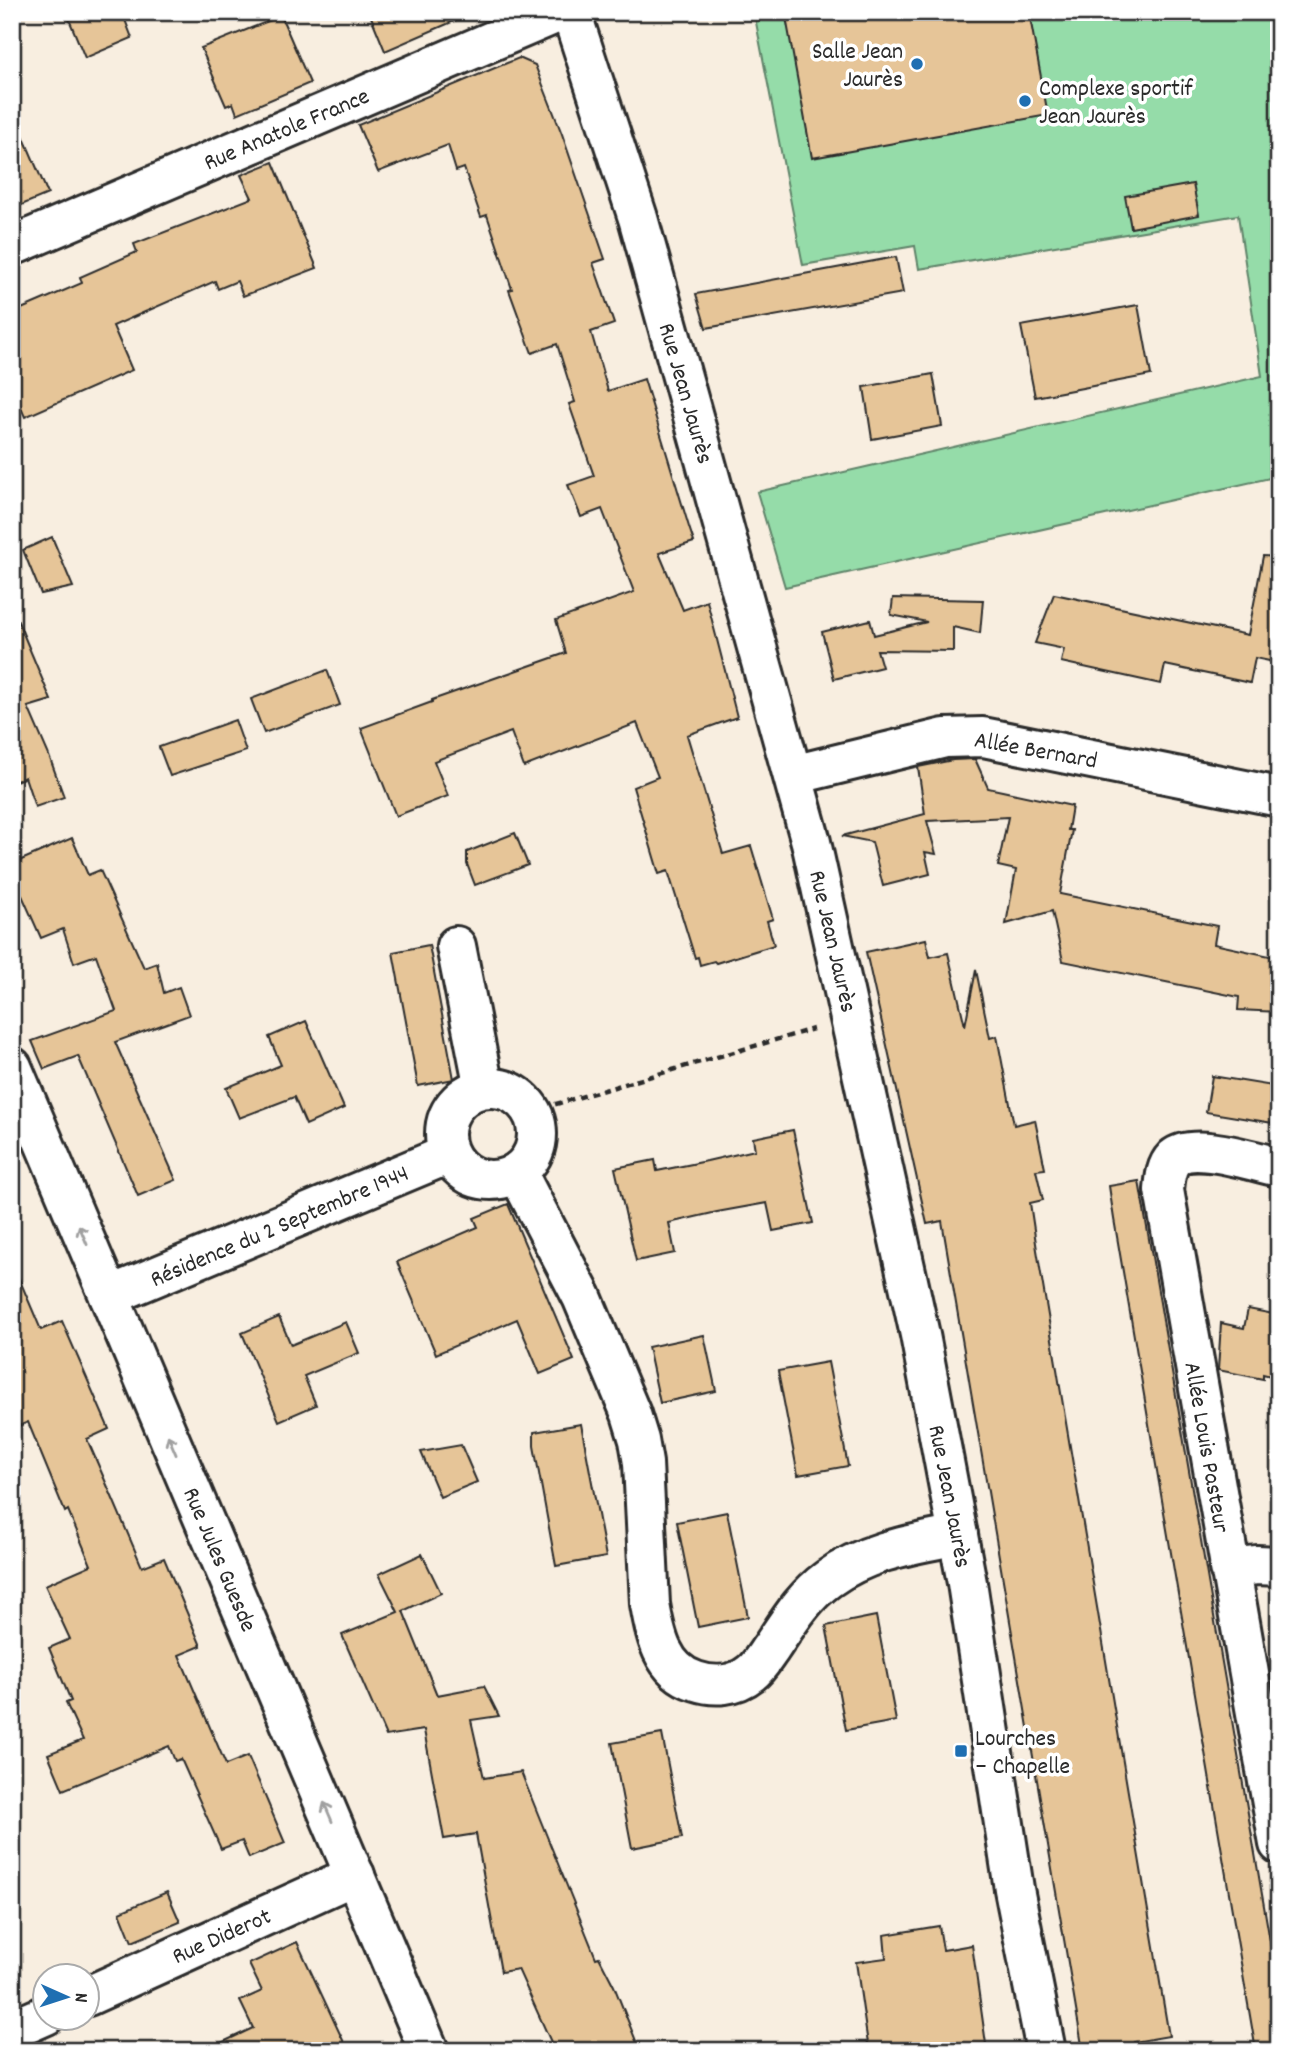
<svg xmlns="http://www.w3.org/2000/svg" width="1291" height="2063" font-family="Dekko,sans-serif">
  <rect width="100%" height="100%" fill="#f8eee0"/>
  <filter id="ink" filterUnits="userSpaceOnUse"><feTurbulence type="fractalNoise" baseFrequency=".0143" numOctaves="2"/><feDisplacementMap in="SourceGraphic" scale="14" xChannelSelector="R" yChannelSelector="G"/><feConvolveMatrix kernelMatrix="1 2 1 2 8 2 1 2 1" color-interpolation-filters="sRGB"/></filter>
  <g filter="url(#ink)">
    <polygon fill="#95dca9" stroke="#60846a" stroke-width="2" points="754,12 1279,12 1279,476 785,587 757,492 1262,376 1238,215 919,269 915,246 803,265"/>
    <g fill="#e6c598" stroke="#2b2b2b" stroke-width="2">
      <polygon points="66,12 122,12 132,38 85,58"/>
      <polygon points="369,12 475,12 385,51"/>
      <polygon points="785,12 1029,12 1048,115 812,158"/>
      <polygon points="281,16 310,83 237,114 233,103 226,106 201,48"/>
      <polygon points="519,58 535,65 562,134 605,259 593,263 614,324 591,332 608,391 644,379 689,527 694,542 659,553 683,610 707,601 737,717 687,735 723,854 751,846 773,919 767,921 774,945 716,963 714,961 700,965 698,957 695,958 668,871 659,874 633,787 658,777 637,723 524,767 511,732 434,761 448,796 396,816 361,728 432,702 432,700 566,653 556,620 634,592 602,509 581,517 568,485 594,476 569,404 575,402 557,344 532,353 509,290 512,289 487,215 481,217 464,168 456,171 448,145 378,172 358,125"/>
      <polygon points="12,110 48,194 12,209"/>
      <polygon points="273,162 317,268 243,296 237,281 218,289 215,281 113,326 132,370 25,417 12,387 12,313 82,283 80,277 137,252 134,244 252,198 241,175"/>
      <polygon points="1193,184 1199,215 1131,228 1125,196"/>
      <polygon points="896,257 903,293 706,328 696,294"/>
      <polygon points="1138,305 1151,375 1035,397 1021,326"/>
      <polygon points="933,374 942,426 872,439 864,387"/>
      <polygon points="52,537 73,587 41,594 23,550"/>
      <polygon points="1263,556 1279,557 1279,663 1255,658 1250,683 1165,665 1161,684 1061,662 1064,649 1035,643 1054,594 1248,635"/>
      <polygon points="893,598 983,600 980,633 953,627 953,651 877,650 882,667 834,679 822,632 870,620 874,635 927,622 891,615"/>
      <polygon points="12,607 51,700 28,707 48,753 64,797 35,807 25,777 12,783"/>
      <polygon points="327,670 340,705 264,733 251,699"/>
      <polygon points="235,720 246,751 170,776 159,747"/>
      <polygon points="975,759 988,788 1072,806 1068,830 1072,830 1060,894 1217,926 1214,944 1279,958 1279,1012 1238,1010 1239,997 1063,961 1052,911 1006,924 1016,870 998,866 1008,817 927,821 936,854 925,852 930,874 883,886 872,842 842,836 925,814 918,767 953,760"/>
      <polygon points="515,833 528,865 475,885 467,864 467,852"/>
      <polygon points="72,838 88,875 100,870 144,968 157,963 164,993 179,987 189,1015 115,1042 176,1180 138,1196 78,1056 44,1069 32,1041 116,1011 96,955 74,963 63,929 41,938 12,873 12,864"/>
      <polygon points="926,939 930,957 948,953 965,1026 976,970 990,1038 997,1036 1014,1125 1035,1120 1045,1169 1036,1170 1043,1200 1030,1203 1037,1250 1169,2036 1134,2042 1136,2051 1083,2051 942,1221 927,1224 866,952"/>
      <polygon points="429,945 454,1079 418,1086 393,952"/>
      <polygon points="306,1021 344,1108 306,1125 294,1097 239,1118 226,1088 281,1065 269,1037"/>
      <polygon points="1212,1076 1279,1087 1279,1124 1206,1112"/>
      <polygon points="793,1130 813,1223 773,1231 767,1203 717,1212 669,1223 675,1253 636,1261 615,1168 655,1160 657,1171 707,1161 755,1150 753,1138"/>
      <polygon points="1139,1181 1279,1993 1279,2051 1256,2051 1114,1219 1109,1186"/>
      <polygon points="508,1204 574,1360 540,1374 517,1319 436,1354 397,1262 478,1227 474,1218"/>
      <polygon points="12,1262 41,1330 62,1321 109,1429 87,1439 110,1492 142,1567 164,1558 201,1646 179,1655 226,1765 248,1756 285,1843 249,1858 242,1841 221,1849 181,1759 175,1761 169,1746 63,1790 48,1754 83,1740 66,1703 71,1701 49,1648 70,1639 45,1585 91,1565 68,1510 65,1512 28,1422 12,1429"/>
      <polygon points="1248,1309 1279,1315 1279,1378 1263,1374 1263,1379 1218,1370 1221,1323 1244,1328"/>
      <polygon points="279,1317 291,1345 346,1322 359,1353 304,1376 316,1405 279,1421 242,1333"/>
      <polygon points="704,1335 716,1391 660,1403 648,1347"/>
      <polygon points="828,1362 848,1466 798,1475 778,1371"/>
      <polygon points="581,1424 606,1557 556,1566 534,1446 534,1432"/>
      <polygon points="461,1445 477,1482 440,1497 421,1452"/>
      <polygon points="727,1512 748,1617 698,1627 677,1522"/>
      <polygon points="422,1554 441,1593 403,1611 437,1695 484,1686 499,1716 471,1720 484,1778 521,1772 596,1958 599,1957 614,1986 640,2051 555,2051 518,1969 501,1972 476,1834 444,1839 424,1730 386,1736 342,1635 398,1612 379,1574"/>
      <polygon points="876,1616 896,1721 846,1730 826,1626"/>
      <polygon points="662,1734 682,1838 632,1848 612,1743"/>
      <polygon points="167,1892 180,1922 132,1942 120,1912"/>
      <polygon points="939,1926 943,1950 972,1945 987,2051 869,2051 856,1962 886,1958 884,1935"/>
      <polygon points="297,1942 348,2051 204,2051 253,2028 240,2001 262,1991 249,1964"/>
    </g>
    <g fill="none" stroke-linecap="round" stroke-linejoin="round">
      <defs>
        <g id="street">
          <polyline points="12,246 560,12"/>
          <polyline points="793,775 945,738 983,737 1279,797"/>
          <polyline points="456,946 484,1088"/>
          <polyline points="12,1067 429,2051"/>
          <circle cx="491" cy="1134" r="46"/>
          <path d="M1279,1167c-24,-5 -86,-26 -105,-9 -8,8 -9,21 -10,32l115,654"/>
          <path d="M517,1172l65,125 49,117 8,26 4,23 7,141c5,30 12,67 46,77 18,6 39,5 55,-8 8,-6 14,-17 20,-25 17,-25 32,-51 57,-69 38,-28 85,-35 130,-44"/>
          <polyline points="109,1296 449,1154"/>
          <polyline points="1229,1568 1257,1565 1279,1566"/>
          <polyline points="88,1996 355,1875"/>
          <polyline points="12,2030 46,2015"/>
        </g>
        <polyline id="secondary" points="571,12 638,218 811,842 920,1335 967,1583 1014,1889 1046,2051"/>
      </defs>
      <use href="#street" stroke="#2b2b2b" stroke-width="44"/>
      <use href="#secondary" stroke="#2b2b2b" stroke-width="44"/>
      <polyline stroke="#2b2b2b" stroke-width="4.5" stroke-dasharray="7 5" stroke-linecap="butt" points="532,1111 813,1029"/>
      <use href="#street" stroke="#fff" stroke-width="38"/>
      <use href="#secondary" stroke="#fff" stroke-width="38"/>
    </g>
    <defs><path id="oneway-shaft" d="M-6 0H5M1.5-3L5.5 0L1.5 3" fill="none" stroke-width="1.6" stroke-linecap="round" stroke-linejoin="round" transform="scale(1.75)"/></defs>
    <g stroke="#a0a0a0">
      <use href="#oneway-shaft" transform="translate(83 1235) rotate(-113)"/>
      <use href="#oneway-shaft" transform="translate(172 1445) rotate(-113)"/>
      <use href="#oneway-shaft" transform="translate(328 1812) rotate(-113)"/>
    </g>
  </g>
  <g fill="#1f6fb2" stroke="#fff" stroke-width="2.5">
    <circle cx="917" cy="64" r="7"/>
    <circle cx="1025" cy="101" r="7"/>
    <rect x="954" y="1744" width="14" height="14" rx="3.5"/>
  </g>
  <g text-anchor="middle" stroke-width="7" stroke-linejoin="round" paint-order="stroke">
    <g font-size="24" fill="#2b2b2b" stroke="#fff" text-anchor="start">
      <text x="903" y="58" text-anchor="end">Salle Jean<tspan x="903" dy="28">Jaurès</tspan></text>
      <text x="1039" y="95">Complexe sportif<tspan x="1039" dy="28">Jean Jaurès</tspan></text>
      <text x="975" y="1745">Lourches<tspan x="975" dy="28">– Chapelle</tspan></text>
    </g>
    <g font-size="24" fill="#2b2b2b" stroke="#fff">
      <text transform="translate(286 128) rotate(-23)" y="8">Rue Anatole France</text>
      <text transform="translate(687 393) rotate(74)" y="8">Rue Jean Jaurès</text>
      <text transform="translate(1036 749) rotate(10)" y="8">Allée Bernard</text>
      <text transform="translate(834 941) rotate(77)" y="8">Rue Jean Jaurès</text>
      <text transform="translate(279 1225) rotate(-23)" y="8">Résidence du 2 Septembre 1944</text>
      <text transform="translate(1208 1447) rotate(80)" y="8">Allée Louis Pasteur</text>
      <text transform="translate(951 1496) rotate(79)" y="8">Rue Jean Jaurès</text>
      <text transform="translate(221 1559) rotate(67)" y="8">Rue Jules Guesde</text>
      <text transform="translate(221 1935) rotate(-24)" y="8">Rue Diderot</text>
    </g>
  </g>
  <rect width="1291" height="2063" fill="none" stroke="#fff" stroke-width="42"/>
  <rect x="21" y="21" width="1249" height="2021" fill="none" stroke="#2b2b2b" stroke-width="2.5" filter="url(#ink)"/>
  <g transform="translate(66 1997) rotate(93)"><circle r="33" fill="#ffffff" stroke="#aaaaaa" stroke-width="2"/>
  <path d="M0-5L12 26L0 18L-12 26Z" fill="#1f6fb2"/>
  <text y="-10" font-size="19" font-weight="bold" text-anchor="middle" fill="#2b2b2b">N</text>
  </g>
</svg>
